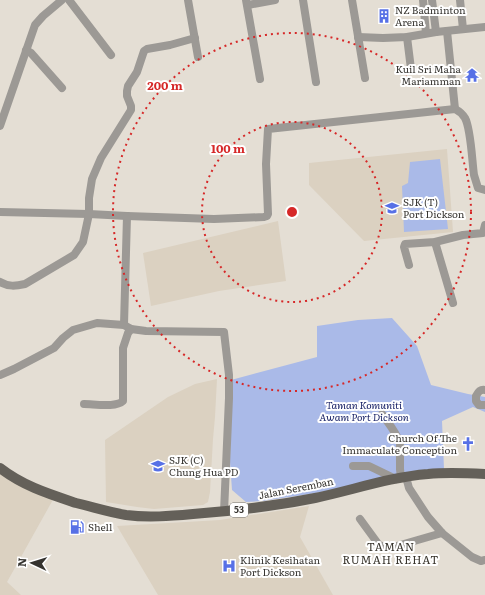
<svg xmlns="http://www.w3.org/2000/svg" width="485" height="595" font-family="Literata,serif">
  <rect width="100%" height="100%" fill="#e4ded4"/>
  <g fill="#dbd1c1">
    <polygon points="447,149 453,232 364,241 309,185 309,163"/>
    <polygon points="278,221 286,281 219,291 151,306 143,253"/>
    <polygon points="217,379 215,417 213,439 210,492 208,502 203,505 154,509 137,507 106,502 105,440 168,397 195,384"/>
    <polygon points="0,468 55,496 7,582 21,595 0,595"/>
    <polygon points="309,506 300,537 333,595 158,595 117,526 220,520"/>
  </g>
  <g fill="#aabae8">
    <polygon points="440,159 448,229 404,232 402,186 408,183 410,162"/>
    <polygon points="392,318 417,346 431,385 468,394 485,397 485,412 473,407 442,421 444,469 310,494 262,501 246,502 232,490 230,462 231,380 317,357 317,326 358,320"/>
  </g>
  <g fill="none" stroke-linecap="round" stroke-linejoin="round">
    <g stroke="#9c9995" stroke-width="8">
      <polyline points="69,0 111,55"/>
      <polyline points="188,0 198,57"/>
      <polyline points="246,0 260,79"/>
      <polyline points="303,0 316,82"/>
      <polyline points="352,0 365,78"/>
      <polyline points="423,0 426,33"/>
      <polyline points="432,0 436,32"/>
      <polyline points="460,0 463,29"/>
      <polyline points="248,5 275,0"/>
      <polyline points="447,31 455,109"/>
      <polyline points="358,37 383,38 407,37 436,32 485,27"/>
      <polyline points="407,37 411,69"/>
      <polyline points="26,50 31,53 62,88"/>
      <polyline points="0,126 35,25 43,16 62,0"/>
      <path d="M0,212l89,2 38,2 87,3 50,-2 3,-1 1,-2 -2,-50 2,-35 187,-20c4,2 7,4 10,9 6,11 7,43 9,57l4,13 7,2"/>
      <polyline points="435,242 453,303"/>
      <polyline points="409,265 404,247 405,244 435,242 463,235 483,233 485,225"/>
      <path d="M0,282c8,5 16,4 25,2l49,-29 9,-13 6,-28v-16l3,-19 9,-21 30,-48v-4l-4,-10v-5l1,-5 9,-14 7,-21 3,-2 23,-4 25,-7"/>
      <polyline points="124,325 127,216"/>
      <polyline points="0,375 14,369 54,348 63,338 73,330 97,323 124,325 131,329 146,331 224,332 229,375 229,398 224,512"/>
      <path d="M485,390c-5,-1 -7,2 -9,6v5l3,4h6"/>
      <path d="M84,404c10,0 32,4 39,-3v-53l5,-15 3,-4"/>
      <path d="M382,414c7,10 14,18 18,29v26l1,9"/>
      <polyline points="353,466 369,466 396,479"/>
      <polyline points="406,477 409,488 428,517 442,533 472,557 481,561 485,560"/>
      <polyline points="360,519 379,545 390,548 442,533"/>
    </g>
    <path stroke="#646059" stroke-width="10" d="M0,468c23,18 49,26 76,35 17,4 33,9 50,12 22,3 45,1 67,-1 41,-3 82,-8 122,-16 38,-8 75,-21 113,-24 19,-2 38,-1 57,0"/>
  </g>
  <g fill="none" stroke="#d62828" stroke-width="2" stroke-dasharray="2 4">
    <circle cx="292" cy="212" r="90"/>
    <circle cx="292" cy="212" r="179"/>
  </g>
  <defs>
    <symbol id="building-bare" viewBox="-9 -9 18 18"><path d="M-4-6H4V6H1V3H-1V6H-4ZM-2.5-4.3h1.7v1.8h-1.7ZM.8-4.3h1.7v1.8H.8ZM-2.5-1h1.7V.8h-1.7ZM.8-1h1.7V.8H.8Z" fill="#5770e6" stroke="#fff" stroke-width="2.5" paint-order="stroke"/></symbol>
    <symbol id="temple-bare" viewBox="-9 -9 18 18"><path d="M0-6L5-2H3V0L6.5 2.5H4V6H1.5V3h-3V6H-4V2.5H-6.5L-3 0V-2H-5Z" fill="#5770e6" stroke="#fff" stroke-width="2.5" paint-order="stroke"/></symbol>
    <symbol id="school-bare" viewBox="-9 -9 18 18"><path d="M0-5L7-2L0 1L-7-2ZM-4 1L0 2.5L4 1V4Q0 6-4 4Z" fill="#5770e6" stroke="#fff" stroke-width="2.5" paint-order="stroke"/></symbol>
    <symbol id="church-bare" viewBox="-9 -9 18 18"><path d="M-1.2-6h2.4v3.5h3.3v2.4h-3.3V6h-2.4V-.1h-3.3v-2.4h3.3Z" fill="#5770e6" stroke="#fff" stroke-width="2.5" paint-order="stroke"/></symbol>
    <symbol id="fuel-bare" viewBox="-9 -9 18 18"><path d="M-5.5-6h7V0h2V4h1.3V-2.5L3-4.5l.8-.8L6-3V5H2.5V1h-1V6h-7ZM-4.2-4.7v3.2H.2V-4.7Z" fill="#5770e6" stroke="#fff" stroke-width="2.5" paint-order="stroke"/></symbol>
    <symbol id="hospital-bare" viewBox="-9 -9 18 18"><path d="M-5-5h3v3.5h4V-5h3V5h-3V1.5h-4V5h-3Z" fill="#5770e6" stroke="#fff" stroke-width="2.5" paint-order="stroke"/></symbol>
  </defs>
  <g fill-rule="evenodd">
    <use href="#building-bare" x="374" y="6" width="20" height="20"/>
    <use href="#temple-bare" x="462" y="65" width="20" height="20"/>
    <use href="#school-bare" x="382" y="198" width="20" height="20"/>
    <use href="#church-bare" x="458" y="434" width="20" height="20"/>
    <use href="#school-bare" x="148" y="456" width="20" height="20"/>
    <use href="#fuel-bare" x="67" y="517" width="20" height="20"/>
    <use href="#hospital-bare" x="219" y="556" width="20" height="20"/>
  </g>
  <g text-anchor="middle" stroke-width="4" stroke-linejoin="round" paint-order="stroke">
    <rect fill="#fff" stroke="#72706d" stroke-width="1" x="230" y="503" width="18" height="14" rx="3"/>
    <g font-size="9" font-weight="bold" fill="#35332f">
      <text x="239" y="513">53</text>
    </g>
    <g font-size="10" fill="#35332f" stroke="#fff" text-anchor="start">
      <text x="395" y="14">NZ Badminton<tspan x="395" dy="12">Arena</tspan></text>
      <text x="461" y="73" text-anchor="end">Kuil Sri Maha<tspan x="461" dy="12">Mariamman</tspan></text>
      <text x="403" y="206">SJK (T)<tspan x="403" dy="12">Port Dickson</tspan></text>
      <text x="457" y="442" text-anchor="end">Church Of The<tspan x="457" dy="12">Immaculate Conception</tspan></text>
      <text x="169" y="464">SJK (C)<tspan x="169" dy="12">Chung Hua PD</tspan></text>
      <text x="88" y="531">Shell</text>
      <text x="240" y="564">Klinik Kesihatan<tspan x="240" dy="12">Port Dickson</tspan></text>
    </g>
    <g font-size="10" font-style="italic" fill="#172065" stroke="#fff">
      <text x="364" y="409">Taman Komuniti<tspan x="364" dy="12">Awam Port Dickson</tspan></text>
    </g>
    <g font-size="10" fill="#35332f" stroke="#fff">
      <text transform="translate(296 488) rotate(-11)" y="4">Jalan Seremban</text>
    </g>
    <g font-size="11" letter-spacing="1" fill="#38342c" stroke="#fff">
      <text x="391" y="551">TAMAN<tspan x="391" dy="13">RUMAH REHAT</tspan></text>
    </g>
  </g>
  <circle cx="292" cy="212" r="6" fill="#d62828" stroke="#fff" stroke-width="2"/>
  <g font-size="12" text-anchor="middle" font-weight="bold" fill="#d62828" stroke="#fff" stroke-width="4" stroke-linejoin="round" paint-order="stroke">
    <text x="165" y="90">200 m</text>
    <text x="228" y="153">100 m</text>
  </g>
  <g transform="translate(32 563) rotate(274)" stroke="#ffffff" stroke-width="3" paint-order="stroke">
  <path d="M0-3L7 15L0 10L-7 15Z" fill="#35332f"/>
  <text y="-6" font-size="11" font-weight="bold" text-anchor="middle" fill="#35332f">N</text>
  </g>
</svg>
